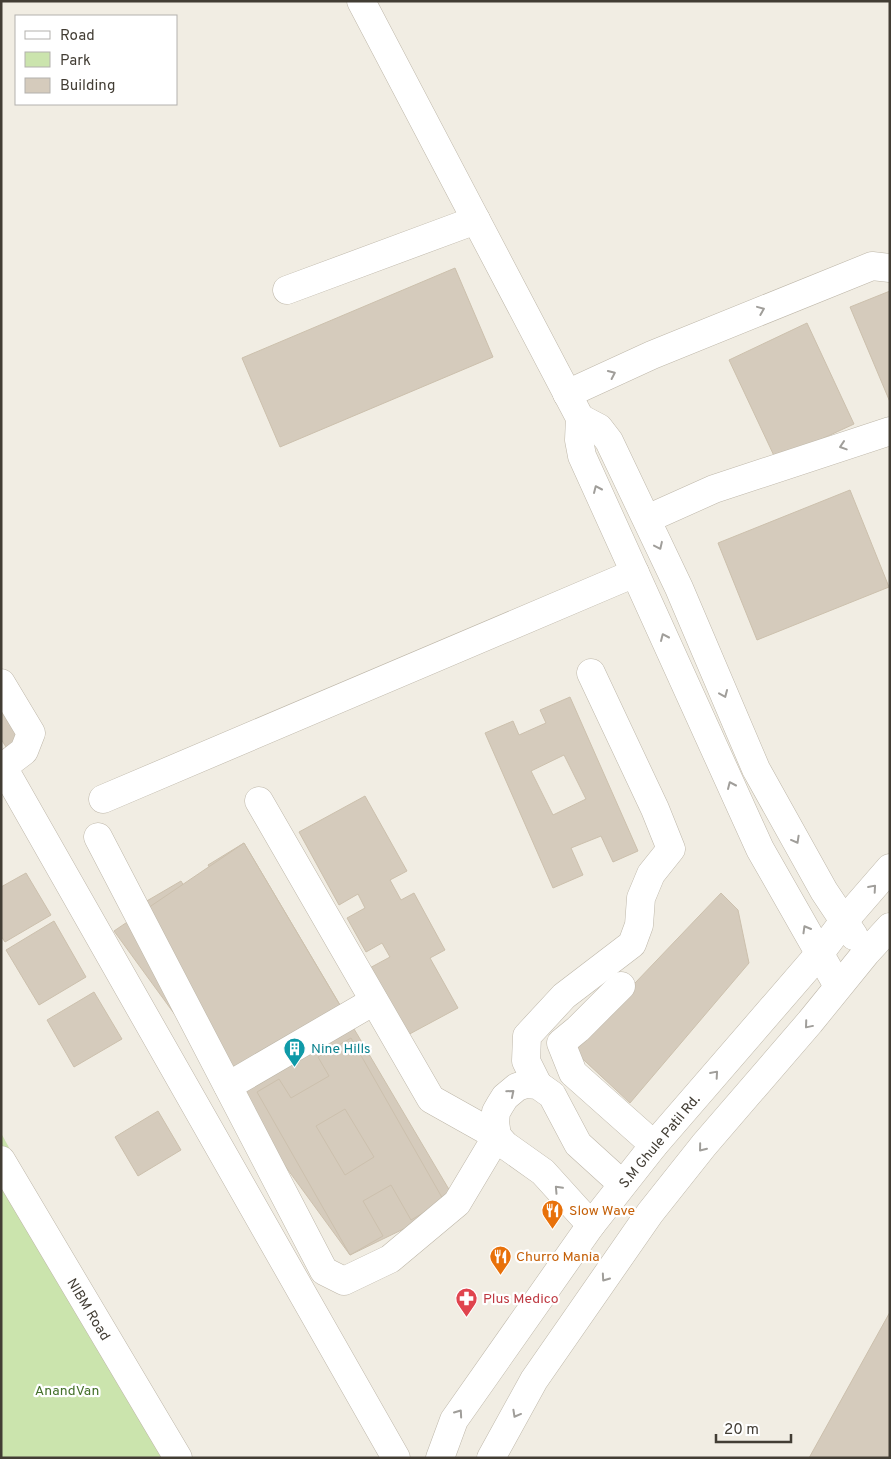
<svg xmlns="http://www.w3.org/2000/svg" width="891" height="1459" font-family="Overpass,sans-serif">
  <rect width="100%" height="100%" fill="#f1ede3"/>
  <polygon fill="#cbe4ad" points="1,1133 180,1458 1,1458"/>
  <g fill="#d5cbbc" stroke="#ccc0ad" fill-rule="evenodd">
    <polygon points="455,268 493,357 280,447 242,358"/>
    <polygon points="890,291 890,402 850,307"/>
    <polygon points="807,323 854,424 776,460 729,360"/>
    <polygon points="850,490 889,587 757,640 718,543"/>
    <polygon points="1,695 26,736 6,747 1,739"/>
    <path d="M570,697l68,154 -25,11 -12,-26 -30,12 12,27 -30,13 -68,-155 28,-12 6,14 27,-12 -6,-13zM564,755l22,44 -33,16 -22,-44z"/>
    <polygon points="365,796 407,871 390,880 401,900 414,893 445,950 430,958 458,1008 404,1037 366,970 390,957 382,943 366,952 347,918 365,908 358,894 339,905 299,832"/>
    <path d="M244,843l99,167 -40,24 -11,-18 -21,12 11,18 -38,23 -99,-167 36,-21 10,17 27,-17 -10,-16zM248,931l22,38 -24,15 -23,-38z"/>
    <polygon points="244,843 457,1203 350,1255 114,931"/>
    <polygon points="26,873 51,915 5,942 1,936 1,887"/>
    <polygon points="721,893 738,910 749,963 630,1103 572,1049"/>
    <polygon points="54,921 86,977 39,1005 6,950"/>
    <polygon points="94,992 122,1039 74,1067 47,1020"/>
    <path d="M351,1038l93,163 -33,19 -20,-35 -28,16 20,35 -33,19 -93,-163 22,-13 12,19 38,-22 -11,-19zM345,1109l29,48 -29,18 -29,-49z"/>
    <polygon points="158,1111 181,1150 138,1176 115,1137"/>
    <polygon points="890,1312 890,1458 809,1458"/>
  </g>
  <g fill="none" stroke-linecap="round" stroke-linejoin="round">
    <defs>
      <g id="minor">
        <polyline points="361,1 580,418 579,440 582,456 760,849 838,986"/>
        <polyline points="287,290 476,220"/>
        <polyline points="567,394 652,355 872,266 890,268"/>
        <polyline points="580,418 599,428 609,441 679,588 756,769 824,891 854,936"/>
        <polyline points="647,519 714,489 890,431"/>
        <polyline points="1,683 31,733 24,751 3,767"/>
        <polyline points="1,768 3,767 396,1458"/>
        <polyline points="103,799 635,573"/>
        <polyline points="259,801 431,1099 497,1136 505,1145 543,1172 591,1225"/>
        <polyline points="98,837 324,1271 344,1281 390,1259 457,1203 497,1136 495,1122 496,1112 500,1105 505,1097 517,1087 526,1084 538,1085 552,1095 578,1144 622,1184"/>
        <polyline points="621,986 578,1029 561,1043 573,1073 654,1145"/>
        <polyline points="538,1085 526,1061 527,1036 564,996 632,944 639,925 641,898 651,874 671,849 655,809 591,673"/>
        <polyline points="228,1086 374,1001"/>
        <polyline points="1,1160 178,1458"/>
        <polyline points="440,1458 454,1420 591,1225 654,1145 820,953 844,921 890,868"/>
        <polyline points="491,1458 534,1380 650,1213 704,1145 810,1022 866,953 890,927"/>
      </g>
    </defs>
    <use href="#minor" stroke="#beb7a9" stroke-width="29"/>
    <use href="#minor" stroke="#fff" stroke-width="28"/>
  </g>
  <defs><path id="oneway-chevron" d="M-2-3.5L2.5 0L-2 3.5" fill="none" stroke-width="1.6" stroke-linecap="round" stroke-linejoin="round" transform="scale(1.25)"/></defs>
  <g stroke="#a09e9a">
    <use href="#oneway-chevron" transform="translate(761 310) rotate(-22)"/>
    <use href="#oneway-chevron" transform="translate(612 374) rotate(-25)"/>
    <use href="#oneway-chevron" transform="translate(843 446) rotate(162)"/>
    <use href="#oneway-chevron" transform="translate(597 489) rotate(-114)"/>
    <use href="#oneway-chevron" transform="translate(659 546) rotate(65)"/>
    <use href="#oneway-chevron" transform="translate(664 637) rotate(-114)"/>
    <use href="#oneway-chevron" transform="translate(724 694) rotate(67)"/>
    <use href="#oneway-chevron" transform="translate(731 785) rotate(-114)"/>
    <use href="#oneway-chevron" transform="translate(796 840) rotate(61)"/>
    <use href="#oneway-chevron" transform="translate(873 888) rotate(-49)"/>
    <use href="#oneway-chevron" transform="translate(806 929) rotate(-120)"/>
    <use href="#oneway-chevron" transform="translate(808 1025) rotate(130)"/>
    <use href="#oneway-chevron" transform="translate(715 1074) rotate(-49)"/>
    <use href="#oneway-chevron" transform="translate(511 1093) rotate(-40)"/>
    <use href="#oneway-chevron" transform="translate(702 1148) rotate(129)"/>
    <use href="#oneway-chevron" transform="translate(558 1189) rotate(-133)"/>
    <use href="#oneway-chevron" transform="translate(605 1278) rotate(125)"/>
    <use href="#oneway-chevron" transform="translate(459 1413) rotate(-55)"/>
    <use href="#oneway-chevron" transform="translate(516 1414) rotate(119)"/>
  </g>
  <defs>
    <symbol id="building-pin" viewBox="-11 -11 22 30"><path d="M0 17L-7.5 6A9.5 9.5 0 1 1 7.5 6Z" fill="#0f9aa8" stroke="#fff"/><path d="M-4-6H4V6H1V3H-1V6H-4ZM-2.5-4.3h1.7v1.8h-1.7ZM.8-4.3h1.7v1.8H.8ZM-2.5-1h1.7V.8h-1.7ZM.8-1h1.7V.8H.8Z" fill="#fff"/></symbol>
    <symbol id="restaurant-pin" viewBox="-11 -11 22 30"><path d="M0 17L-7.5 6A9.5 9.5 0 1 1 7.5 6Z" fill="#e8710a" stroke="#fff"/><path d="M-5-6h1v4h1v-4h1v4h1v-4h1v5L-1.5 .5V6h-2V.5L-5-1ZM5-6V6H3V1.5H1.5Q1.5-4 5-6Z" fill="#fff"/></symbol>
    <symbol id="pharmacy-pin" viewBox="-11 -11 22 30"><path d="M0 17L-7.5 6A9.5 9.5 0 1 1 7.5 6Z" fill="#e0444e" stroke="#fff"/><path d="M-2-6h4v4h4v4h-4v4h-4v-4h-4v-4h4Z" fill="#fff"/></symbol>
  </defs>
  <g fill-rule="evenodd">
    <use href="#building-pin" x="282" y="1036" width="25" height="34"/>
    <use href="#restaurant-pin" x="540" y="1198" width="25" height="34"/>
    <use href="#restaurant-pin" x="488" y="1244" width="25" height="34"/>
    <use href="#pharmacy-pin" x="454" y="1286" width="25" height="34"/>
  </g>
  <g text-anchor="middle" stroke-width="4.5" stroke-linejoin="round" paint-order="stroke">
    <g font-size="14" fill="#0d838f" stroke="#fff" text-anchor="start">
      <text x="311" y="1053">Nine Hills</text>
    </g>
    <g font-size="14" fill="#423d34" stroke="#fff">
      <text transform="translate(659 1141) rotate(-50)" y="5">S.M Ghule Patil Rd.</text>
      <text transform="translate(89 1309) rotate(59)" y="5">NIBM Road</text>
    </g>
    <g font-size="14" fill="#c56008" stroke="#fff" text-anchor="start">
      <text x="569" y="1215">Slow Wave</text>
      <text x="516" y="1261">Churro Mania</text>
    </g>
    <g font-size="14" fill="#be3a42" stroke="#fff" text-anchor="start">
      <text x="483" y="1303">Plus Medico</text>
    </g>
    <g font-size="14" fill="#44702a" stroke="#fff">
      <text x="67" y="1395">AnandVan</text>
    </g>
  </g>
  <rect width="891" height="1459" fill="none" stroke="#423d34" stroke-width="5"/>
  <rect x="15" y="15" width="162" height="90" fill="#ffffff" stroke="#b3b1ae"/>
  <rect x="25" y="31" width="25" height="8" fill="#ffffff" stroke="#b3b1ae"/>
  <text x="60" y="40" font-size="15" fill="#423d34">Road</text>
  <rect x="25" y="52" width="25" height="15" fill="#cbe4ad" stroke="#b3b1ae"/>
  <text x="60" y="65" font-size="15" fill="#423d34">Park</text>
  <rect x="25" y="78" width="25" height="15" fill="#d5cbbc" stroke="#b3b1ae"/>
  <text x="60" y="90" font-size="15" fill="#423d34">Building</text>
  <path d="M716 1434v8h75v-8" fill="none" stroke="#423d34" stroke-width="2.5"/>
  <text x="724" y="1434" font-size="15" fill="#423d34" stroke="#ffffff" stroke-width="4" paint-order="stroke">20 m</text>
</svg>
